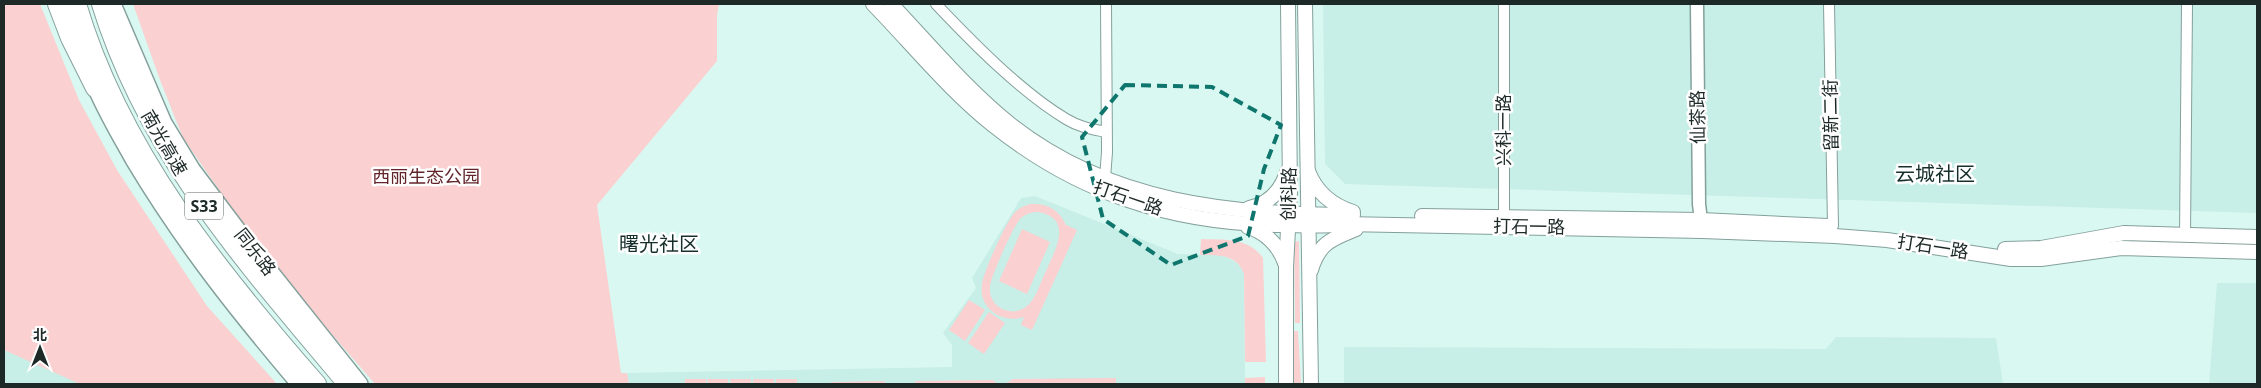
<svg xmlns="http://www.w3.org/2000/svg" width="2261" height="388" font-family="'Open Sans','Noto Sans SC',sans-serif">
  <rect width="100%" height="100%" fill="#daf8f2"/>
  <g fill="#c7eee7">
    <polygon points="1323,4 2257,4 2257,213 1345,184 1325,164"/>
    <polygon points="1035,196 1178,254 1224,255 1237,263 1242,267 1244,274 1245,384 629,384 627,373 952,367 952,345 943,333 976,288 972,278 1021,198"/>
    <polygon points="2217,283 2257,283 2257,384 2209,384"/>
    <polygon points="1836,337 1996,338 2003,384 1344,384 1344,347 1826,349"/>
    <polygon points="4,350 45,367 80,384 4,384"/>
  </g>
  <g fill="#fbd0d0" fill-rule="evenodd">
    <polygon points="4,4 40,4 79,100 117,170 207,306 277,384 80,384 4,350"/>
    <polygon points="133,4 719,4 717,15 717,61 597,205 621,373 627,373 629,384 375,384 296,293 226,200 183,138 160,80"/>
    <path d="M1031,204c17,-1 28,6 35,21l11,5 -45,100 -11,-5 3,-8c-21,7 -46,-8 -42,-33 2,-13 22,-57 30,-68 5,-7 11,-10 19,-12zM1038,212c37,6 16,41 7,61 -5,10 -9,26 -18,33 -8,7 -20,7 -28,1 -6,-4 -10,-12 -9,-20 0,-9 24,-63 31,-69 5,-4 10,-6 17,-6z"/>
    <polygon points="1022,229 1050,242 1027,294 999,281"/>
    <path d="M1201,239c21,1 48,-2 62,19l3,104h-21l-1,-88c-7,-20 -26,-19 -44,-19z"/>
    <polygon points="1299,241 1300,323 1295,323 1294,242"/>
    <polygon points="969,300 985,310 965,341 949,330"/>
    <polygon points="989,312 1005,323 984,354 968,343"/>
    <polygon points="1292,331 1298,331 1301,384 1293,384"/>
    <polygon points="1265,377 1265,384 1245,384 1245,378"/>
    <polygon points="1116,378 1116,384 1005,384 1013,379"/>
    <rect x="685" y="379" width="21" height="5"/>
    <polygon points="707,379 728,379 728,384 708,384"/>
    <polygon points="730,379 751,379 751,384 731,384"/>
    <rect x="753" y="379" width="21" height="5"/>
    <rect x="776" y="379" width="21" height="5"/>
    <polygon points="993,380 998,384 915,384 915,381"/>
    <polygon points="885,381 885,384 827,384 833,382"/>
  </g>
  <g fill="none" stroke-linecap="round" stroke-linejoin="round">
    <defs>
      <g id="minor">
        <path d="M936,4c36,38 85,88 130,115 13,8 26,10 40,13"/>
        <polyline points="1829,4 1833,226"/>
        <polyline points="1105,178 1107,152 1106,4"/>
        <polyline points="1498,218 1504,217 1504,4"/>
        <polyline points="2185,236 2187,4"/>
      </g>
      <polyline id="tertiary" points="1697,4 1699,204 1702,229"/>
      <g id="secondary">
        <path d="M873,4c39,40 76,86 120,121 85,68 177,98 286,100 22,0 42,2 64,-1l359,7 133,5 52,4 124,19h30l80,-11 136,4"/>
        <path d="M891,4c39,41 76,86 120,121 101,79 219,89 342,90"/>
        <polyline points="1305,4 1311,384"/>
        <path d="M1308,171c8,21 23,34 45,41"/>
        <path d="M1249,208c20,-4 32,-17 38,-36"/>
        <polyline points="1422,216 1701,220 1828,226"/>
        <path d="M1248,227c18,5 31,19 37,36"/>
        <polyline points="2005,249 2041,248 2124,233 2257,237"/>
        <path d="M1311,270c8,-28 23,-32 45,-41"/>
        <polyline points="1286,384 1286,267 1290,192 1288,4"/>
      </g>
      <g id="primary">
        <polyline points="68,4 79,41"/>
        <polyline points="113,4 164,123 192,169 247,242 360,384"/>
        <path d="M91,77c11,29 28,57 43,84 49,82 104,151 165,223"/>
      </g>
      <g id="motorway">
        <polyline points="57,4 70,38 95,88"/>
        <path d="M77,4c43,146 141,267 240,380"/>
        <path d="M101,4c47,152 147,261 246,380"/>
      </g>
    </defs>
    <use href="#minor" stroke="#84a09b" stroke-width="12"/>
    <use href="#tertiary" stroke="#84a09b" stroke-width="15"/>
    <use href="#secondary" stroke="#84a09b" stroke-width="16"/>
    <use href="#primary" stroke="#84a09b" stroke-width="18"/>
    <use href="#motorway" stroke="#84a09b" stroke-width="20"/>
    <use href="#minor" stroke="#fff" stroke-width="10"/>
    <use href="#tertiary" stroke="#fff" stroke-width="12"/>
    <use href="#secondary" stroke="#fff" stroke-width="14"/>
    <use href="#primary" stroke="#fff" stroke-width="15"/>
    <use href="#motorway" stroke="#fff" stroke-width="18"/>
  </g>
  <path fill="none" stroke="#0f766e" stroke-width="4" stroke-dasharray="10 6" stroke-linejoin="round" d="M1125,85l87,2 69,38 -17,44 -16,67 -77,29 -68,-46 -21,-82z"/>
  <g text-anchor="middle" stroke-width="5" stroke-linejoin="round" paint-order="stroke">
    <rect fill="#fefefe" stroke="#606968" stroke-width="1" x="185" y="192.5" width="38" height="27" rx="4"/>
    <g font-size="16" font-weight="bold" fill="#1d2927">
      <text x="204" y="212">S33</text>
    </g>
    <g font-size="18" fill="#1d2927" stroke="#fefefe">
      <text transform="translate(1831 115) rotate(-91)" y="6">留新二街</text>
      <text transform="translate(1698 117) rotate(-91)" y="6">仙茶路</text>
      <text transform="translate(1504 130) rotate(-90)" y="6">兴科一路</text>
      <text transform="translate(164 143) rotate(60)" y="6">南光高速</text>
      <text transform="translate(1289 194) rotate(-89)" y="6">创科路</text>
      <text transform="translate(1128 198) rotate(19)" y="6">打石一路</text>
      <text transform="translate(1529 227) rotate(1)" y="6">打石一路</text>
      <text transform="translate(1933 247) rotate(9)" y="6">打石一路</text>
      <text transform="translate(255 252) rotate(52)" y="6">同乐路</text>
    </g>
    <g font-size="18" fill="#612429" stroke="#fefefe">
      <text x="426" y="183">西丽生态公园</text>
    </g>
    <g font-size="20" fill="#162f2b" stroke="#fefefe">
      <text x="1935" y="181">云城社区</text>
      <text x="659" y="251">曙光社区</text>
    </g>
  </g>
  <rect width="2261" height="388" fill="none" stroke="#1d2927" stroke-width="10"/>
  <g transform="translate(40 348)" stroke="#fefefe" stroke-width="4" paint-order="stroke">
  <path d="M0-4L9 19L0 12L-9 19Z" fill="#1d2927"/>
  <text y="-8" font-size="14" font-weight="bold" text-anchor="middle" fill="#1d2927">北</text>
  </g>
</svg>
